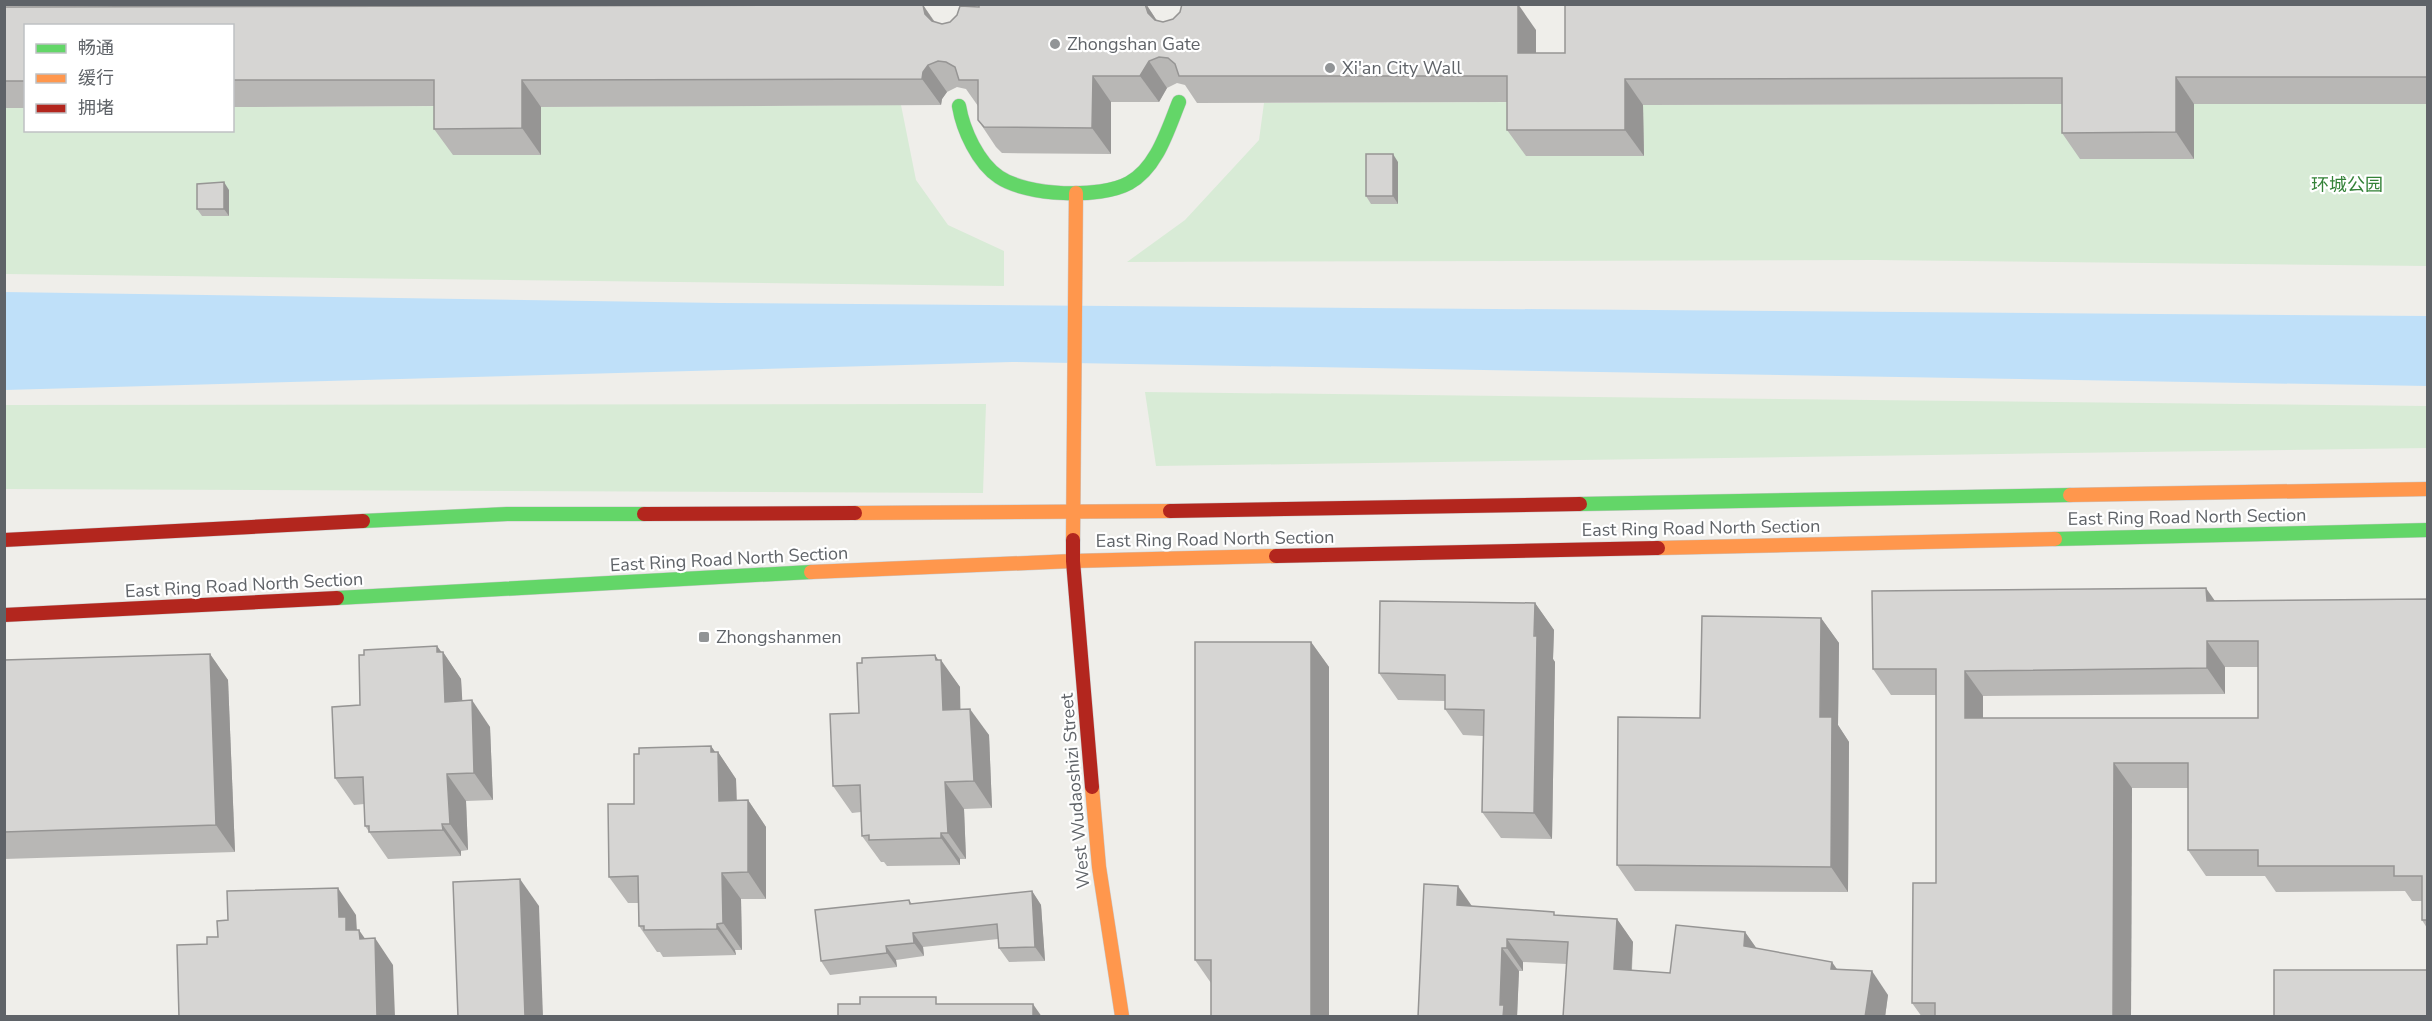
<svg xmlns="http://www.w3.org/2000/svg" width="2432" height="1021" font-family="'Nunito Sans','Noto Sans SC',sans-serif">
  <rect width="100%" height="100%" fill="#efeeea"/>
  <g fill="#d8ebd6">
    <polygon points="1526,102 1643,105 2080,104 2194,159 2194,104 2427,104 2427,266 1875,260 1127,262 1185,220 1259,140 1264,103"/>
    <polygon points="901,105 916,180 948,225 1004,251 1004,286 5,274 5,108 25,108 26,130 232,130 233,107 453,106 453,155 540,155 541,107"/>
    <polygon points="1145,392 2427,406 2428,448 1156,466"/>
    <polygon points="986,404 983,493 5,489 5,405"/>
  </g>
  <polygon fill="#bfe0f9" points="4,292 720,303 2427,316 2428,386 1012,362 5,390"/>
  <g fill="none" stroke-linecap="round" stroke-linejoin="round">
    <defs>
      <g id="fast">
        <path d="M959,106c4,24 19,57 40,71 28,19 101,22 130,6 28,-15 39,-54 50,-81"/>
        <polyline points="1580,504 2070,495"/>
        <polyline points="363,521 507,514 644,514"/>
        <polyline points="2055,539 2428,530"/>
        <polyline points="337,598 811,572"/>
      </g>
      <g id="slow">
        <polyline points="2070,495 2428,489"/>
        <polyline points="855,513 1170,511"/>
        <polyline points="1073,540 1076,193"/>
        <polyline points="1658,548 2055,539"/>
        <polyline points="811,572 1073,561 1276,556"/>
        <polyline points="1092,787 1099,867 1122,1016"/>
      </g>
      <g id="jam">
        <polyline points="1170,511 1580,504"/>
        <polyline points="644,514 855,513"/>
        <polyline points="4,540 363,521"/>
        <polyline points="1073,540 1073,561 1092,787"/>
        <polyline points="1276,556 1658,548"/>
        <polyline points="4,615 337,598"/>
      </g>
    </defs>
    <use href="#fast" stroke="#cacacb" stroke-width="15"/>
    <use href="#slow" stroke="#cacacb" stroke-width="15"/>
    <use href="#jam" stroke="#cacacb" stroke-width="15"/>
    <use href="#fast" stroke="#63d668" stroke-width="14"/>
    <use href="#slow" stroke="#ff974d" stroke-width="14"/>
    <use href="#jam" stroke="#b3261e" stroke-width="14"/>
  </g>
  <g fill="#b8b7b5" fill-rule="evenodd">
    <polygon points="1146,4 1157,21 1163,22 1536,30 1536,53 1565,53 2427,4 2427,104 2194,104 2194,159 2080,159 2062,133 2062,104 1643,105 1644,156 1526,156 1507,130 1507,102 1197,103 1185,85 1177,83 1167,88 1159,102 1111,102 1111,154 1002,153 996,147 978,120 978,106 966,89 957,87 947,92 942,99 941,105 541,107 541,155 453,155 434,129 434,106 232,107 232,26 26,26 26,108 4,108 4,7 923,5 935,22 942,24 950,22 979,7"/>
    <polygon points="1398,162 1398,204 1371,204 1366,196"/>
    <polygon points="229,190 229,216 202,216 197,209"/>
    <path d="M2427,600v328l-5,-8v-19h-10l-7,-10 -129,1 -11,-16h-59l-18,-26v-62h-56l-1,229h-209l-10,-14 24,-120v-188h-45l-18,-26 342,-68zM2225,667h33v51h-275v-22l242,-2z"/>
    <polygon points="1535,603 1554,630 1553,659 1555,662 1552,839 1501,838 1482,812 1483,736 1463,735 1445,709 1445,701 1398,700 1379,673"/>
    <polygon points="1821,618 1839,643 1838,725 1849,742 1848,892 1635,891 1617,865 1700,718"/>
    <polygon points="1311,642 1329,667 1329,1017 1211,983 1195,960"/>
    <polygon points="437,646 441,652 443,652 461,679 462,701 490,727 493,800 466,801 468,850 461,851 461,856 388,859 365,826 364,804 354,805 335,778 360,705 364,655"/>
    <polygon points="210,654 228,680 235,852 4,859 4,660"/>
    <polygon points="939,660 960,687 960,709 989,735 992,808 964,809 966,859 960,859 960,865 887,866 884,862 881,862 862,836 861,812 852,813 833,786 859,713"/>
    <polygon points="711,746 715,752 718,752 736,779 737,800 748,800 766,827 766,899 741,899 742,950 735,950 736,955 663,957 660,952 657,952 639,926 638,903 628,903 609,877 634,804 639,754"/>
    <polygon points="1032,891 1041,905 1045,961 1009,962 999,948 998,939 923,947 924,956 896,960 897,967 830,975 821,961 909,900 912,904"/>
    <polygon points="1472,906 1556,915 1617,919 1633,942 1632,970 1670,973 1745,932 1756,948 1837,969 1888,995 1885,1017 1563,1017 1567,964 1523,962 1523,971 1519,971 1517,1017 1418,1017"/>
  </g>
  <g fill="#969594">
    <polygon points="1146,4 1163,30 1148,13"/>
    <polygon points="1518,4 1536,30 1536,79 1518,53"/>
    <polygon points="923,5 941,32 925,14"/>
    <polygon points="1149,61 1167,88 1159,102 1140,76"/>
    <polygon points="928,65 947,92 942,99 941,105 922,79 923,72"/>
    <polygon points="1093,76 1111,102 1111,154 1092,128"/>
    <polygon points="2176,77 2194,104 2194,159 2176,132"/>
    <polygon points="1625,79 1643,105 1644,156 1625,130"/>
    <polygon points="522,80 541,107 541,155 522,128"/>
    <polygon points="1393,154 1398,162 1398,204 1393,196"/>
    <polygon points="224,182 229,190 229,216 224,209"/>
    <polygon points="2206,588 2224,614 2207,601"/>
    <polygon points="1535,603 1554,630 1553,659 1555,662 1552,839 1534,813"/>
    <polygon points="1821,618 1839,643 1838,725 1849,742 1848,892 1831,867 1820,717"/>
    <polygon points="2207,641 2225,667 2225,694 2207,668"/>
    <polygon points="1311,642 1329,667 1329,1017 1311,1017"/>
    <polygon points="437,646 443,654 443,652 461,679 464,728 445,702 437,652"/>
    <polygon points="210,654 228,680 235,852 216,825"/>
    <polygon points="935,655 941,664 941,660 960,687 961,736 943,710"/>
    <polygon points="1965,671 1983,696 1983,744 1965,718"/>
    <polygon points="472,700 490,727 493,800 474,773"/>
    <polygon points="970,709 989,735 992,808 974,781"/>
    <polygon points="711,746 718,756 718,752 736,779 737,827 719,801 711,752"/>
    <polygon points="2114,763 2132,788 2131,1017 2113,1017"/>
    <polygon points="447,774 466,801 468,850 450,824"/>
    <polygon points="945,782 964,809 966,859 948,833"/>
    <polygon points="748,800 766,827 766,899 748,872"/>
    <polygon points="442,824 461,851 461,856 443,830"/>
    <polygon points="941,833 960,859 960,865 941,838"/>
    <polygon points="722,873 741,899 742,950 723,923"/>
    <polygon points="520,879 539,906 543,1017 525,1017"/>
    <polygon points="1458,886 1474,909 1457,905"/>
    <polygon points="338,888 356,915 357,932 359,930 375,953 375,938 393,965 395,1017 377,1017 346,930 339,917"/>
    <polygon points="1032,891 1041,905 1045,961 1035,947"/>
    <polygon points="1617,919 1633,942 1630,993 1614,969"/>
    <polygon points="717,924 735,950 736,955 717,929"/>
    <polygon points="1745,932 1762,956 1744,946"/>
    <polygon points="913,933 923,947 924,956 914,943"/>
    <polygon points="1507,939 1523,962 1523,971 1507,948"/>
    <polygon points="886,946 896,960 897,967 887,953"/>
    <polygon points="1502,948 1519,971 1517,1017 1503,1017 1500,1005"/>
    <polygon points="1832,962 1848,985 1831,969"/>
    <polygon points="1872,971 1888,995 1885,1017 1865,1017"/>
    <polygon points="1033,1004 1042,1017 1033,1017"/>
  </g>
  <g fill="#d6d5d3" stroke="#969594" stroke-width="1.5" fill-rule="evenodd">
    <polygon points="979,4 1145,4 1148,13 1155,20 1163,22 1173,19 1180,12 1182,4 1518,4 1518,53 1565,53 1565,4 2427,4 2427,77 2176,77 2176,132 2062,133 2062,78 1625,79 1625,130 1507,130 1507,76 1179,76 1175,64 1168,58 1159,57 1149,61 1140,76 1093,76 1092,128 984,127 978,120 978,80 959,80 955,67 946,62 938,61 928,65 923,72 922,79 522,80 522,128 434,129 434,80 232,80 232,26 26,26 26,81 4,81 4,7 923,5 925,14 932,21 942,24 950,22 957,15 960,6 979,7"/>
    <rect x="1366" y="154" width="27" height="42"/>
    <polygon points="224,182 224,209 197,209 197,184"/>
    <path d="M2206,588l1,13 220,-2v321h-5v-44h-28v-10h-136v-16h-70v-87h-74l-1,254h-178v-14h-23l1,-120h23v-214h-63l-1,-78zM2207,641h51v77h-293v-47l242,-3z"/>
    <polygon points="1380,601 1535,603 1534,636 1537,636 1534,813 1482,812 1484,710 1445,709 1445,675 1379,673"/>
    <polygon points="1702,616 1821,618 1820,717 1832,717 1831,867 1617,865 1618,717 1700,718"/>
    <polygon points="1195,642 1311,642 1311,1017 1211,1017 1211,960 1195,960"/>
    <polygon points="437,646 437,652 443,652 445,702 472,700 474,773 447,774 450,824 442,824 443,830 369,832 369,826 365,826 363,777 335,778 332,707 360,705 359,655 364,655 364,650"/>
    <polygon points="210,654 216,825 4,832 4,660"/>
    <polygon points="935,655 936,660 941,660 943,710 970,709 974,781 945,782 948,833 941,833 941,838 869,840 869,835 862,836 860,785 833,786 830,714 859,713 857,663 862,663 862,658"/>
    <polygon points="711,746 711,752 718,752 719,801 748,800 748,872 722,873 723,923 717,924 717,929 644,930 644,926 639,926 638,876 609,877 608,804 634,804 634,754 639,754 639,748"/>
    <polygon points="520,879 525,1017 458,1017 453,882"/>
    <polygon points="1424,884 1458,886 1457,905 1554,912 1554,915 1617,919 1614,969 1670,973 1676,925 1745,932 1744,946 1832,962 1831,969 1872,971 1865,1017 1563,1017 1568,942 1507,939 1507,948 1502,948 1500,1005 1504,1005 1503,1017 1418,1017"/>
    <polygon points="338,888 339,917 346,917 346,930 359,930 360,939 375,938 377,1017 179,1017 177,945 207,944 207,937 218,937 217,921 228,920 227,891"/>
    <polygon points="1032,891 1035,947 999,948 997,924 913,933 914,943 886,946 887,953 821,961 815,910 909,900 910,904"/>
    <rect x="2274" y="970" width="153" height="47"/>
    <polygon points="860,997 936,997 936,1004 1033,1004 1033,1017 838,1017 838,1004 860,1004"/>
  </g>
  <g fill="#919496" stroke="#fff" stroke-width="2">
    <circle cx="1055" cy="44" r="6"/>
    <circle cx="1330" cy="68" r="6"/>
    <rect x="698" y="631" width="12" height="12" rx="3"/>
  </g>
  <g text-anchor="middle" stroke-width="4.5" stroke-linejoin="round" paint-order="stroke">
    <g font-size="18" fill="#5f6368" stroke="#fff" text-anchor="start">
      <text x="1067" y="50">Zhongshan Gate</text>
      <text x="1342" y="74">Xi'an City Wall</text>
      <text x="716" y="643">Zhongshanmen</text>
    </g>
    <g font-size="18" fill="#348238" stroke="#fff">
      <text x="2347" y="191">环城公园</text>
    </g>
    <g font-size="18" fill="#5f6368" stroke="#fff">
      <text transform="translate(2187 517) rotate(-1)" y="6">East Ring Road North Section</text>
      <text transform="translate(1701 528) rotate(-1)" y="6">East Ring Road North Section</text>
      <text transform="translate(1215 539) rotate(-1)" y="6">East Ring Road North Section</text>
      <text transform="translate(729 559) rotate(-3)" y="6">East Ring Road North Section</text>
      <text transform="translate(244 585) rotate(-3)" y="6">East Ring Road North Section</text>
      <text transform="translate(1075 791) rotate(-95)" y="6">West Wudaoshizi Street</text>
    </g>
  </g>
  <rect width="2432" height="1021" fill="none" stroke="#5f6368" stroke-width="12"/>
  <rect x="24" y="24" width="210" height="108" fill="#ffffff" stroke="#bfc1c3" stroke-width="1.5"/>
  <rect x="36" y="44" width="30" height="9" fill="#63d668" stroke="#bfc1c3" stroke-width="1.5"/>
  <text x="78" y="54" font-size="18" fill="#5f6368">畅通</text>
  <rect x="36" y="74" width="30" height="9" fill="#ff974d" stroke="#bfc1c3" stroke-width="1.5"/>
  <text x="78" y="84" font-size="18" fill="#5f6368">缓行</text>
  <rect x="36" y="104" width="30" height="9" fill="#b3261e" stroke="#bfc1c3" stroke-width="1.5"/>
  <text x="78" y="114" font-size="18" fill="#5f6368">拥堵</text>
</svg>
